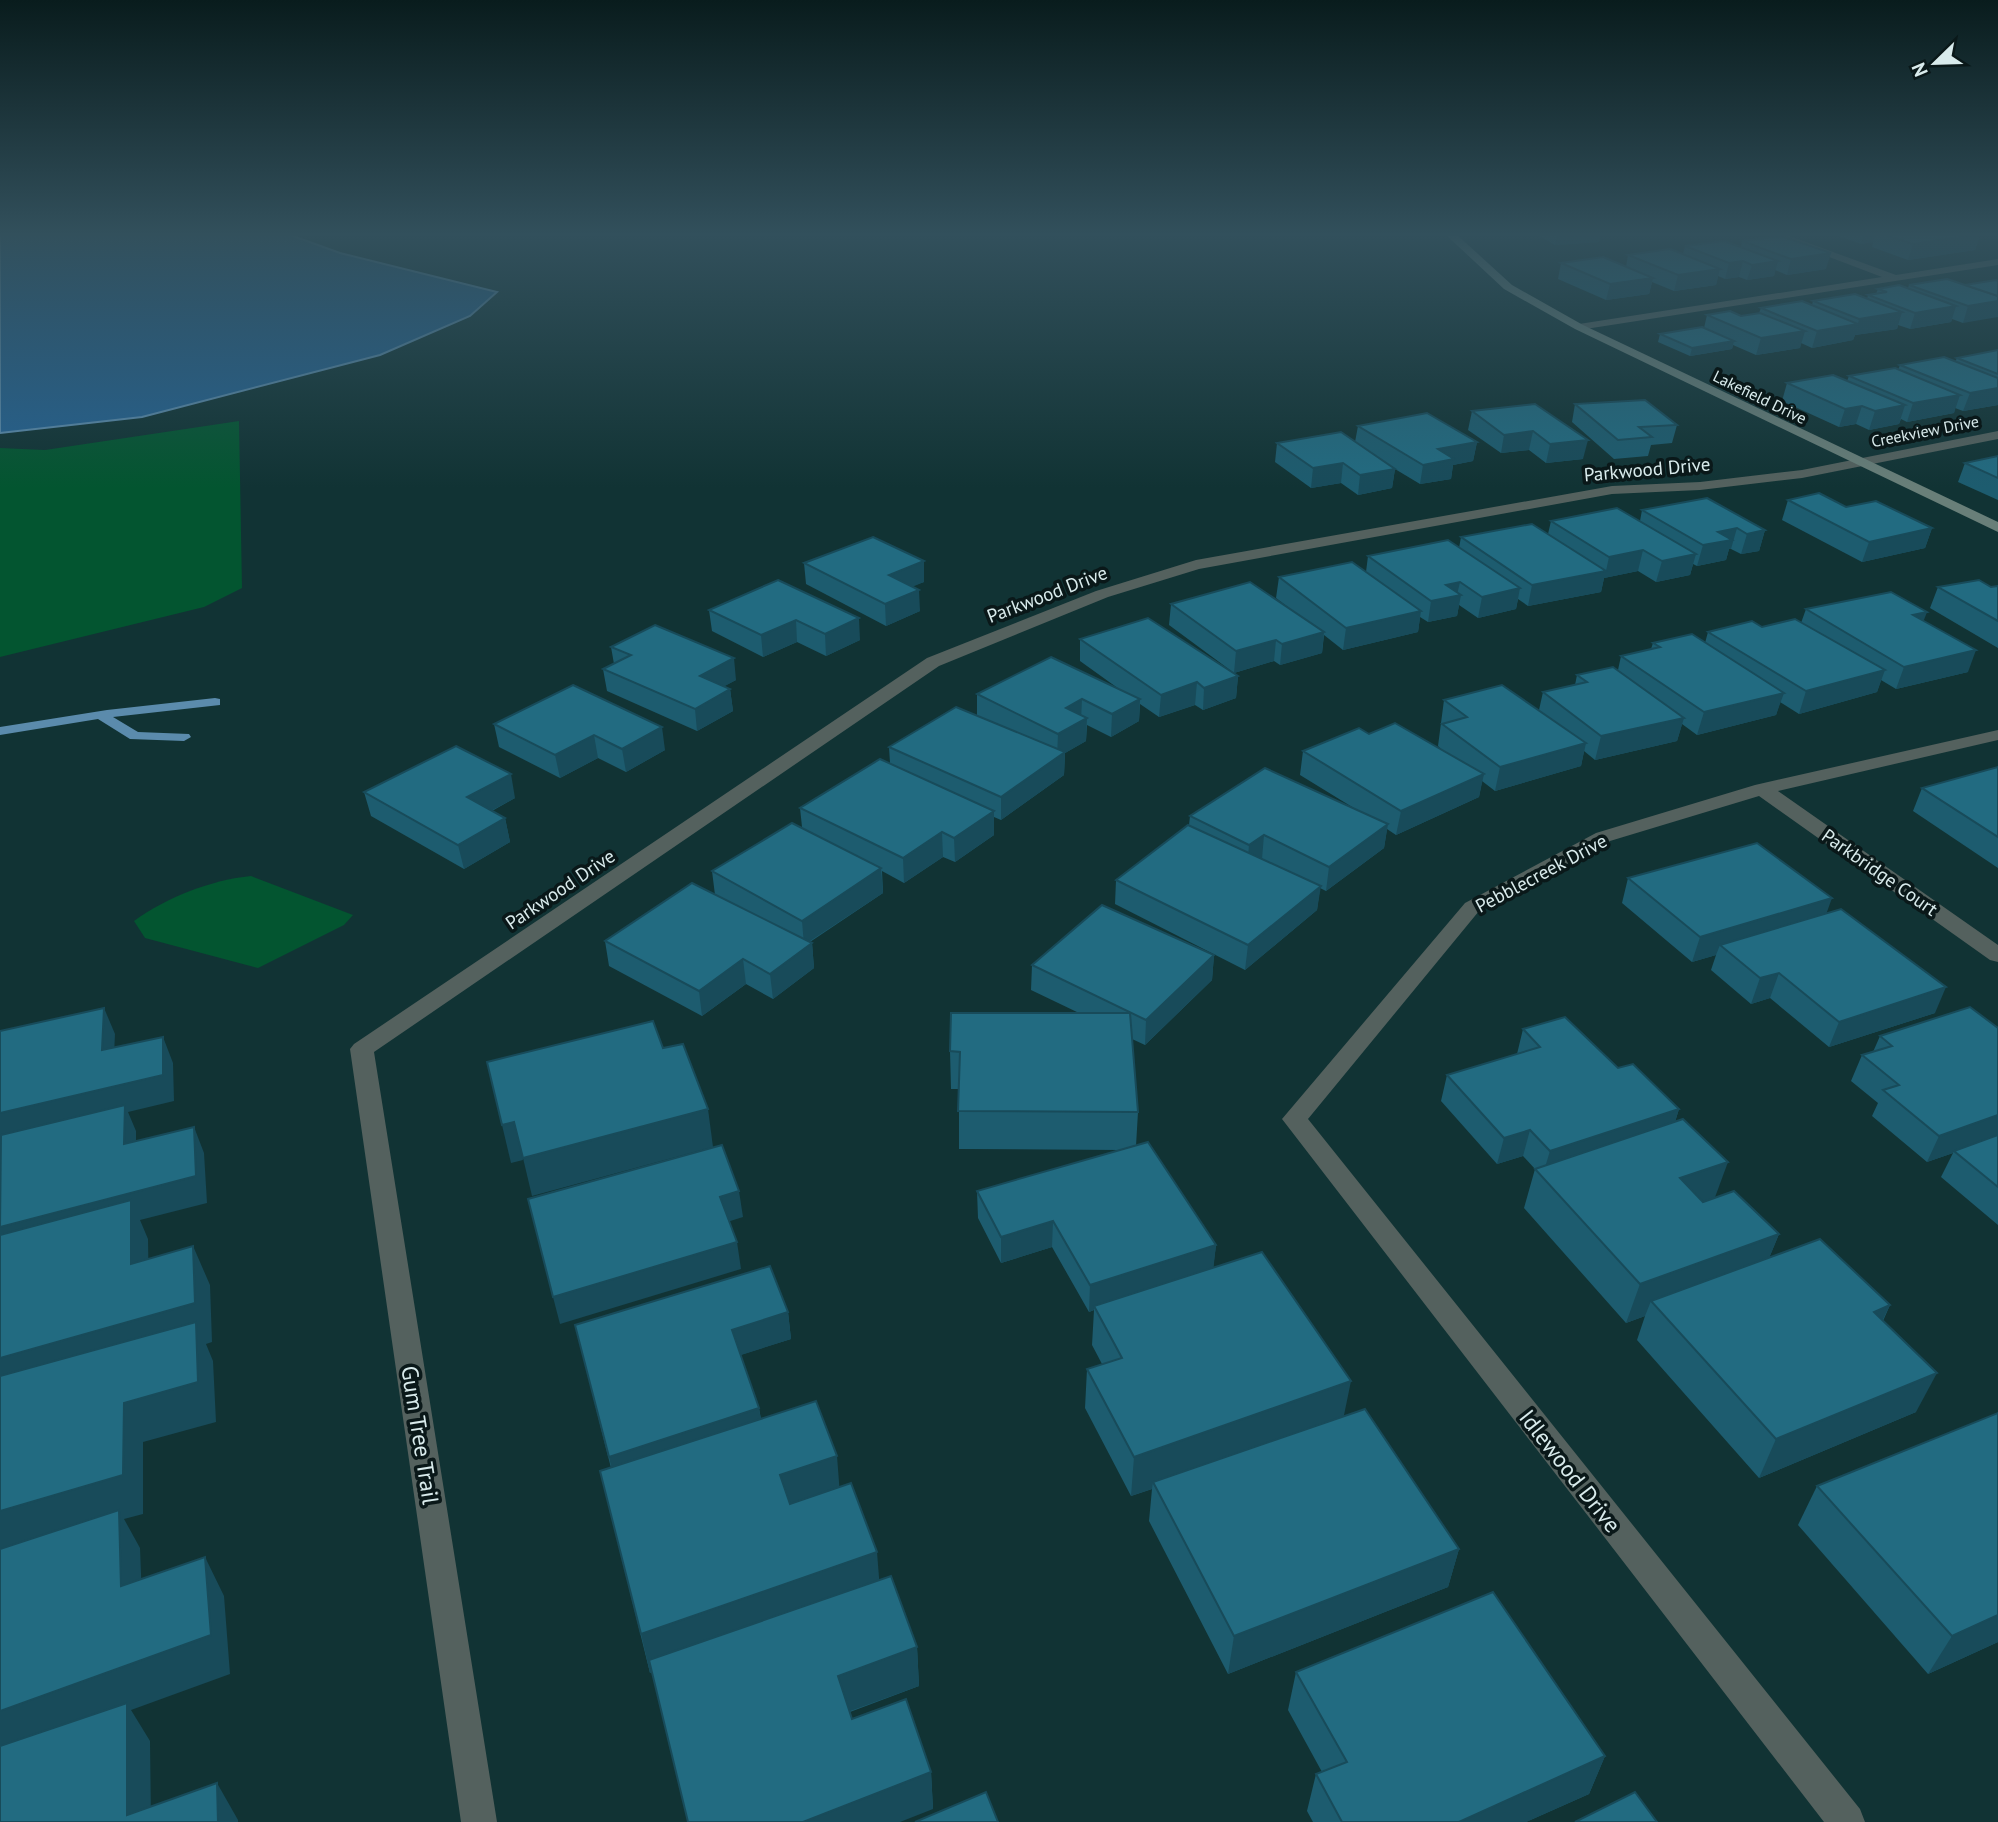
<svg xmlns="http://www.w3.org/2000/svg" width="1998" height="1822" font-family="'PT Sans',sans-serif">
  <rect width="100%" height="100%" fill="#113334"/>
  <g fill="#035530">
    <polygon points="239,421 242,588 204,607 0,657 0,448 45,450"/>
    <path d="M251,876l102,39 -9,10 -86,43 -113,-30 -11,-17c33,-24 77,-41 117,-45z"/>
  </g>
  <polygon fill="#256291" stroke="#5b8bac" stroke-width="2" points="0,233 285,233 340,253 497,292 470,316 380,355 142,417 0,433"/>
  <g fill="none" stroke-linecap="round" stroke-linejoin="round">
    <polygon fill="#5b8bac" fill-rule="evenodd" points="215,698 220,699 220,705 113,717 138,732 189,734 191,737 184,741 130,739 98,719 0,735 0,727 107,710"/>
    <g fill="#54615e" fill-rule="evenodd">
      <polygon points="1766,233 1781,233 1896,275 1998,259 1998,265 1579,330 1573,327 1579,324 1882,277"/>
      <polygon points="1998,431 1998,439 1802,478 1700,490 1612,494 1199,569 1108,597 939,666 374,1052 497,1822 461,1822 350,1049 354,1044 927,658 1096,591 1196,560 1612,486 1700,482 1802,470"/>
      <polygon points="1998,730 1998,740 1778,791 1998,945 1998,962 1990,960 1759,796 1610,841 1479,911 1308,1119 1860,1809 1865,1822 1824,1822 1282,1119 1465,903 1596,833 1755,785"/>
    </g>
    <polygon fill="#697f79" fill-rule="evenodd" points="1444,233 1455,233 1512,285 1583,325 1998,522 1998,532 1575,329 1504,289"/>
  </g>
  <g fill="#1d5c6f">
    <polygon points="1534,233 1600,233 1599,242 1555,245"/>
    <polygon points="1830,233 1976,233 1980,234 1975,250 1908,260 1872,247 1873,242 1861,244"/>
    <polygon points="1742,241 1826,269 1787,275 1775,270 1774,276 1747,280 1739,277 1725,279 1718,276 1716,285 1674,291 1652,282 1649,294 1606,300 1558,279 1561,263 1626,267 1628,255 1683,254 1685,246 1741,247"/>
    <polygon points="1996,280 1963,323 1952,319 1951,322 1910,329 1898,325 1897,329 1855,335 1853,340 1812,348 1801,343 1800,348 1756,355 1733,345 1732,349 1690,356 1658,342 1660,334 1704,328 1707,315 1741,316 1759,313 1761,308 1812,305 1813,301 1867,299 1868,295 1876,294 1878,289 1908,288 1909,285 1965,285"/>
    <polygon points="1998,350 1998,405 1963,411 1955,408 1954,413 1907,422 1901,419 1899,424 1869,430 1856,424 1839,427 1782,401 1787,383 1847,381 1849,376 1898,370 1900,365 1955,362 1957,358"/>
    <polygon points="1535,404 1583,459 1546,463 1529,450 1501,453 1468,430 1472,411"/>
    <polygon points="1575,404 1677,425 1672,443 1651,445 1648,456 1614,459 1572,422"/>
    <polygon points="1358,426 1477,442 1473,461 1453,465 1451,479 1420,484 1395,469 1392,488 1358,495 1341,483 1311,488 1275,462 1277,443 1355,442"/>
    <polygon points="1998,456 1998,500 1958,482 1965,463"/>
    <polygon points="1788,500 1846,507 1932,528 1925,548 1862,562 1782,520"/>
    <polygon points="1642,510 1765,530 1759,551 1741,554 1731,549 1729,549 1726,560 1697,566 1693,564 1690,575 1656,582 1638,571 1604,578 1601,592 1528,606 1518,599 1516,609 1478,618 1459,605 1457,616 1428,622 1420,617 1418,632 1343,650 1324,635 1322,653 1280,665 1274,661 1234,673 1169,625 1171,604 1289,608 1276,598 1279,577 1366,572 1368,556 1459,548 1461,537 1548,534 1551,521 1640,521"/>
    <polygon points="924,561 924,582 912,586 920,611 886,626 806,584 804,563"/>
    <polygon points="778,580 860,640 826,656 797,642 763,657 712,631 709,610"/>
    <polygon points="1998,586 1998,648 1930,608 1938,587 1991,587"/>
    <polygon points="1806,609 1923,621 1968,672 1896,689 1881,680 1877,692 1799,714 1780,702 1776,715 1697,735 1682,724 1677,741 1595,760 1584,751 1581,766 1495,791 1482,781 1479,797 1396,835 1387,829 1384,848 1326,891 1320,888 1317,910 1245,970 1115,904 1116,880 1189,825 1190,816 1357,810 1300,775 1303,751 1369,734 1442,750 1438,746 1444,700 1539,710 1543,692 1575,685 1577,675 1618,670 1621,656 1651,649 1653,643 1705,643 1708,632 1801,623"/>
    <polygon points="1080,639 1238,676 1236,698 1203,710 1195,705 1159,717 1140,704 1139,721 1111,737 1087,725 1086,741 1065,753 1064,775 1001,820 994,817 994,835 955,862 943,857 904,883 882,871 883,893 810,942 812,943 814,968 773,999 746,984 702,1016 609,966 605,941 715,895 712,871 802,827 800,808 890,763 889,747 977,716 977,694 1119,689 1080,661"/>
    <polygon points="611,647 736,680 724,686 730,689 733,711 697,731 607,691 603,669 614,664"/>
    <polygon points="573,685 665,750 626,772 598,758 560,778 499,747 494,724"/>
    <polygon points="1998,767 1998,868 1913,811 1922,788"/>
    <polygon points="364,792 515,798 492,811 505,818 510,842 464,869 371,816"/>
    <polygon points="1628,878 1826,914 1935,1013 1829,1047 1770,998 1751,1004 1711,970 1716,955 1692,962 1622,903"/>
    <polygon points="1214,955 1212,980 1145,1045 1132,1039 1138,1112 1136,1146 1216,1245 1213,1268 1459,1549 1448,1587 1228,1674 1149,1521 1152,1489 1131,1496 1085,1408 1087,1369 1102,1364 1092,1345 1094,1310 1089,1312 1052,1247 1001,1263 978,1218 977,1191 1120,1150 959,1149 959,1089 951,1089 950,1051 1079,1013 1031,990 1032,965"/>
    <polygon points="1998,1028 1998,1225 1941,1177 1953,1153 1927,1162 1872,1116 1878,1103 1851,1081 1862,1055 1873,1052 1880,1036"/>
    <polygon points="1523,1029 1618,1068 1679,1109 1675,1122 1715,1198 1779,1234 1769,1258 1890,1305 1883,1321 1916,1412 1759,1478 1637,1340 1645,1316 1626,1323 1524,1208 1535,1169 1523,1156 1497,1164 1441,1101 1447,1075 1517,1054"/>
    <polygon points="788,1312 791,1339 740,1355 759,1408 761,1419 840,1487 879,1580 917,1647 919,1686 850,1712 852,1719 931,1772 933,1809 652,1672 650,1673 600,1471 611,1468 575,1325"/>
    <polygon points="1817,1486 1998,1642 1928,1674 1798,1525"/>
    <polygon points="1296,1672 1605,1756 1589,1794 1526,1822 1313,1822 1307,1811 1316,1774 1322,1772 1288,1710"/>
  </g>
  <g fill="#184b5a">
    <polygon points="1557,233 1600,233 1599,242 1555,245"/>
    <polygon points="1864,233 1876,233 1873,242 1861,244"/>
    <polygon points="1980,234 1975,250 1908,260 1913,244"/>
    <polygon points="1831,253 1826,269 1787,275 1791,259"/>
    <polygon points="1743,261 1739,277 1725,279 1729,263"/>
    <polygon points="1778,261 1774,276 1747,280 1752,265"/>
    <polygon points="1720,269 1716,285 1674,291 1678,275"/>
    <polygon points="1653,278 1649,294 1606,300 1610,284"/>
    <polygon points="1998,298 1998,317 1963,323 1968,306"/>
    <polygon points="1956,306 1951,322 1910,329 1915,313"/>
    <polygon points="1902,312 1897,329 1855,335 1853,340 1812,348 1817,331 1858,324 1859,319"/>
    <polygon points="1805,331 1800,348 1756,355 1761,338"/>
    <polygon points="1734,341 1732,349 1690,356 1692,348"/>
    <polygon points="1998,388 1998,405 1963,411 1970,393"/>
    <polygon points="1960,395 1954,413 1907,422 1913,403"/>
    <polygon points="1905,405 1899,424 1869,430 1875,411"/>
    <polygon points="1862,406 1856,424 1839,427 1845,409"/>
    <polygon points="1533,431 1529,450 1501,453 1504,435"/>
    <polygon points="1588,440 1583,459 1546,463 1550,444"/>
    <polygon points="1477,442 1473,461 1453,465 1451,479 1420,484 1423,465 1438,449"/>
    <polygon points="1343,463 1341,483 1311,488 1313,468"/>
    <polygon points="1395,469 1392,488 1358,495 1360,475"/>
    <polygon points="1737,528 1731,549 1729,549 1726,560 1697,566 1703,545 1718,532"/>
    <polygon points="1932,528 1925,548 1862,562 1869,542"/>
    <polygon points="1765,530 1759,551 1741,554 1747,534"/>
    <polygon points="1643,550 1638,571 1604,578 1601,592 1528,606 1532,585 1606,571 1609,557"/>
    <polygon points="1696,554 1690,575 1656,582 1662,561"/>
    <polygon points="924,561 924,582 890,596 889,575"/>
    <polygon points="1460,582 1457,595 1461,595 1457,616 1428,622 1431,601 1446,585"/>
    <polygon points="1520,588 1516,609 1478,618 1482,597"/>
    <polygon points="919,590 920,611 886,626 885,604"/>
    <polygon points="1421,611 1418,632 1343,650 1346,628"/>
    <polygon points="1927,612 1919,633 1913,615"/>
    <polygon points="859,618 860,640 826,656 825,634"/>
    <polygon points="796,620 797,642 763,657 761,635"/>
    <polygon points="1324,632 1322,653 1280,665 1282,644"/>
    <polygon points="1276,640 1274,661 1234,673 1236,651"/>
    <polygon points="1976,650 1968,672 1896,689 1904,667"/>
    <polygon points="734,658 736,680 703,698 700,676"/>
    <polygon points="1885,670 1877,692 1799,714 1806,691"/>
    <polygon points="1238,676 1236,698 1203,710 1204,688"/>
    <polygon points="1197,682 1195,705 1159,717 1161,695"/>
    <polygon points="730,689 733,711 697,731 695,709"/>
    <polygon points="1784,693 1776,715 1697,735 1704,712"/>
    <polygon points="1082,699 1081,721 1087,718 1086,741 1065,753 1064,775 1001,820 1001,797 1057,757 1058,734 1066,708"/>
    <polygon points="1140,699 1139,721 1111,737 1112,714"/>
    <polygon points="1684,718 1677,741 1595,760 1601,736"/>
    <polygon points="662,727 665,750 626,772 622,749"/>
    <polygon points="594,735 598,758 560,778 555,755"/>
    <polygon points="1586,743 1581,766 1495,791 1500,767"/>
    <polygon points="511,774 515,798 472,821 467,797"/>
    <polygon points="1484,774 1479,797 1396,835 1401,811"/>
    <polygon points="994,811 994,835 955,862 954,838"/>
    <polygon points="505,818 510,842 464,869 458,845"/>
    <polygon points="1388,824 1384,848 1326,891 1329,867"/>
    <polygon points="942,832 943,857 904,883 903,858"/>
    <polygon points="1264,835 1262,859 1247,869 1249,845"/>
    <polygon points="881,868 883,893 804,945 802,921"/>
    <polygon points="1321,886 1317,910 1245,970 1248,945"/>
    <polygon points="1832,898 1823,923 1720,945 1716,955 1692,962 1700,937"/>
    <polygon points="812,943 814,968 773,999 770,974"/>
    <polygon points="1214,955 1212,980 1145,1045 1146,1020"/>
    <polygon points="743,959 746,984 702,1016 699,991"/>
    <polygon points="1779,973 1770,998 1751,1004 1760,978"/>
    <polygon points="1946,987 1935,1013 1829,1047 1839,1022"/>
    <polygon points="104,1008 115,1034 113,1076 102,1050"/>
    <polygon points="163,1037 173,1063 174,1101 128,1112 136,1131 136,1170 0,1142 0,1113"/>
    <polygon points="708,1109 713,1147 532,1196 523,1158"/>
    <polygon points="1679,1109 1671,1135 1542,1177 1550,1151"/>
    <polygon points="1998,1115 1998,1136 1954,1151 1953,1153 1927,1162 1939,1136"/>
    <polygon points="514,1122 523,1160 511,1163 502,1125"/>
    <polygon points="194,1127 204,1153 207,1203 140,1220 148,1239 149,1303 0,1244 0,1227"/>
    <polygon points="1530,1130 1523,1156 1497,1164 1504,1138"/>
    <polygon points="1728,1162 1714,1200 1667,1217 1680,1178"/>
    <polygon points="739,1191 743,1217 724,1223 720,1197"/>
    <polygon points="1053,1221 1052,1247 1001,1263 1001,1237"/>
    <polygon points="1779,1234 1763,1273 1651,1301 1645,1316 1626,1323 1640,1284"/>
    <polygon points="737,1242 741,1269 560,1324 553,1297"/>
    <polygon points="1216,1245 1213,1272 1094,1306 1094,1310 1089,1312 1090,1285"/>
    <polygon points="193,1246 210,1285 212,1342 206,1344 213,1361 216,1422 143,1442 143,1514 124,1519 140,1548 143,1624 0,1557 0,1511 124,1403 0,1403 0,1358"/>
    <polygon points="1890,1305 1871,1344 1874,1312"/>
    <polygon points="788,1312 791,1339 735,1357 732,1330"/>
    <polygon points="1937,1373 1916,1412 1759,1478 1776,1439"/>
    <polygon points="1351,1381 1343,1420 1153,1482 1152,1489 1131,1496 1134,1457"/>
    <polygon points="759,1408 763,1434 615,1483 609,1457"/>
    <polygon points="837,1456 840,1495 785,1514 780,1475"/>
    <polygon points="1459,1549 1448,1587 1228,1674 1234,1636"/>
    <polygon points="877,1552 880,1590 650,1673 641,1634"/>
    <polygon points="205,1557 224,1596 230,1674 131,1710 150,1741 151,1822 127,1815 0,1758 0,1711"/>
    <polygon points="1998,1615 1998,1642 1928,1674 1952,1636"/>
    <polygon points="917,1647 919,1686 842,1714 838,1676"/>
    <polygon points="1605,1756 1589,1794 1526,1822 1459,1822"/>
    <polygon points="931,1772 933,1809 900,1822 803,1822"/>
    <polygon points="217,1783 238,1820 238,1822 218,1822"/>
  </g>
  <g fill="#226b81" stroke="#184b5a" stroke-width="2">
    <polygon points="1880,233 1976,233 1980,234 1913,244"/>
    <polygon points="1781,236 1831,253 1791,259 1742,241"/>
    <polygon points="1724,241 1778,261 1752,265 1743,261 1729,263 1685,246"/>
    <polygon points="1670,249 1720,269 1678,275 1628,255"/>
    <polygon points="1603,257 1653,278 1610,284 1561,263"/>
    <polygon points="1947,279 1998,296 1998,301 1968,306 1909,285"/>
    <polygon points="1996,280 1998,281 1998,296 1965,285"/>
    <polygon points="1899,285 1956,306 1915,313 1868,295 1887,292 1878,289"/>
    <polygon points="1855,294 1902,312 1859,319 1813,301"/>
    <polygon points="1802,301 1858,324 1817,331 1761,308"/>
    <polygon points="1730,311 1741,316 1760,313 1805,331 1761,338 1707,315"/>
    <polygon points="1702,327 1734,341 1692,348 1660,334"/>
    <polygon points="1998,350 1998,374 1957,358"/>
    <polygon points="1944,357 1998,378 1998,388 1970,393 1900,365"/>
    <polygon points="1895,368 1960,395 1913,403 1849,376"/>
    <polygon points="1833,375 1905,405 1875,411 1862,406 1845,409 1787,383"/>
    <polygon points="1645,400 1677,425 1639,427 1652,437 1618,440 1575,404"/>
    <polygon points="1535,404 1588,440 1550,444 1533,431 1504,435 1472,411"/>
    <polygon points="1427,413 1477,442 1438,449 1454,459 1423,465 1358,426"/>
    <polygon points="1341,432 1395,469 1360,475 1343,463 1313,468 1277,443"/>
    <polygon points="1998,456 1998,478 1965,463"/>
    <polygon points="1819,493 1846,507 1876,501 1932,528 1869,542 1788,500"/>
    <polygon points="1707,498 1765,530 1747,534 1737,528 1718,532 1732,540 1703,545 1642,510"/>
    <polygon points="1617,508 1696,554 1662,561 1643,550 1609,557 1551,521"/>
    <polygon points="1532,524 1606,571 1532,585 1461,537"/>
    <polygon points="873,537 924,561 889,575 919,590 885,604 804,563"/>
    <polygon points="1448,540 1520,588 1482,597 1460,582 1446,585 1461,595 1431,601 1368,556"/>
    <polygon points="1352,562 1421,611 1346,628 1279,577"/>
    <polygon points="778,580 859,618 825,634 796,620 761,635 709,610"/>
    <polygon points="1979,580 1991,587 1998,586 1998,621 1938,587"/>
    <polygon points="1250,582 1324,632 1282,644 1276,640 1236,651 1171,604"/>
    <polygon points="1891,592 1927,612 1913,615 1976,650 1904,667 1806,609"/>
    <polygon points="1148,618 1238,676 1204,688 1197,682 1161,695 1080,639"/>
    <polygon points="1795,619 1885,670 1806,691 1708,632 1752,621 1762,627"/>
    <polygon points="655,625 734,658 700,676 730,689 695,709 603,669 631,655 611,647"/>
    <polygon points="1692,634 1784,693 1704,712 1621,656 1660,647 1653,643"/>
    <polygon points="1051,657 1140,699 1112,714 1082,699 1066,708 1087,718 1058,734 977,694"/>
    <polygon points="1613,667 1684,718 1601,736 1543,692 1587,682 1577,675"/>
    <polygon points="573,685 662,727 622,749 594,735 555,755 494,724"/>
    <polygon points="1502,685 1586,743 1500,767 1442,724 1467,717 1444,700"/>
    <polygon points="956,707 1065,752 1001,797 889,747"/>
    <polygon points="1395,723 1484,774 1401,811 1303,751 1359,728 1369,734"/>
    <polygon points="456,746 511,774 467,797 505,818 458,845 364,792"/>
    <polygon points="880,759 994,811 954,838 942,832 903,858 800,808"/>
    <polygon points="1998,767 1998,837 1922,788"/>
    <polygon points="1265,768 1388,824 1329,867 1264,835 1249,845 1190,816"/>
    <polygon points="792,823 881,868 802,921 712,871"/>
    <polygon points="1188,825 1321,886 1248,945 1116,880"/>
    <polygon points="1757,843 1832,898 1700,937 1628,878"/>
    <polygon points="692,883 812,943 770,974 743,959 699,991 605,941"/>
    <polygon points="1102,905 1214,955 1146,1020 1032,965"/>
    <polygon points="1841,909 1946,987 1839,1022 1779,973 1760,978 1720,945"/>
    <polygon points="1970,1007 1998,1028 1998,1115 1939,1136 1883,1090 1899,1085 1862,1055 1892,1046 1880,1036"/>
    <polygon points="104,1008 102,1050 163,1037 163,1075 0,1113 0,1031"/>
    <polygon points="951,1013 1130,1013 1138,1112 958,1111 960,1052 950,1051"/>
    <polygon points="1565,1017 1618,1068 1633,1064 1679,1109 1550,1151 1530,1130 1504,1138 1447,1075 1540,1047 1523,1029"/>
    <polygon points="653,1021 663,1048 683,1044 708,1109 523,1158 514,1122 502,1125 487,1062"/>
    <polygon points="125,1105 124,1144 194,1127 196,1176 0,1227 1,1135"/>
    <polygon points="1683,1119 1728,1162 1680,1178 1703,1202 1734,1191 1779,1234 1640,1284 1535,1169"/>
    <polygon points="1998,1135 1998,1187 1954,1151"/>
    <polygon points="1148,1142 1216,1245 1090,1285 1053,1221 1001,1237 977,1191"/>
    <polygon points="722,1145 739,1191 720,1197 737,1242 553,1297 528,1199"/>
    <polygon points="131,1200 131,1264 193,1246 195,1303 0,1358 0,1235"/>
    <polygon points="1820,1239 1890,1305 1874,1312 1937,1373 1776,1439 1651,1301"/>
    <polygon points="1262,1252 1351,1381 1134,1457 1087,1369 1122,1358 1094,1306"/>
    <polygon points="770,1266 788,1312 732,1330 759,1408 609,1457 575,1325"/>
    <polygon points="196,1322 198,1382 124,1403 123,1475 0,1511 0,1376"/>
    <polygon points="816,1401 837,1456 780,1475 790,1504 851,1483 877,1552 641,1634 600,1471"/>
    <polygon points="1365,1409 1459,1549 1234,1636 1153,1482"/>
    <polygon points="1998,1413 1998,1615 1952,1636 1817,1486"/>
    <polygon points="119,1510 121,1586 205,1557 211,1635 0,1711 0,1549"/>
    <polygon points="891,1576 917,1647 838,1676 852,1719 906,1699 931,1772 803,1822 688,1822 649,1660"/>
    <polygon points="1493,1592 1605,1756 1459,1822 1342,1822 1316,1774 1347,1762 1296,1672"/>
    <polygon points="127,1703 127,1815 217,1783 218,1822 0,1822 0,1746"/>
    <polygon points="986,1792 998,1822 915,1822"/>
    <polygon points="1635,1792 1657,1822 1575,1822"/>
  </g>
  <linearGradient id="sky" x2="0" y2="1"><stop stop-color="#091c1d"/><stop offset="0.48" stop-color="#32505c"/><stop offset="1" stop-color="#32505c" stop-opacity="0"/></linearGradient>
  <rect width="1998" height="488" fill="url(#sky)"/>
  <g text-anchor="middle" stroke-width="7" stroke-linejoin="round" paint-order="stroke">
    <g font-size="16" fill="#d9ebec" stroke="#0a1819">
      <text transform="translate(1760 397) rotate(26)" y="6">Lakefield Drive</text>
      <text transform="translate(1925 431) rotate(-11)" y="6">Creekview Drive</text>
    </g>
    <g font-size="19" fill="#d9ebec" stroke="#0a1819">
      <text transform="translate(1647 469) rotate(-5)" y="7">Parkwood Drive</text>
      <text transform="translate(1047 594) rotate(-21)" y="7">Parkwood Drive</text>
      <text transform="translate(1880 872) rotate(35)" y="7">Parkbridge Court</text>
      <text transform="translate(1541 873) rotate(-28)" y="7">Pebblecreek Drive</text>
      <text transform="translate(560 889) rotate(-34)" y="7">Parkwood Drive</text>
    </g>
    <g font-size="23" fill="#d9ebec" stroke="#0a1819">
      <text transform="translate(420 1435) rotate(81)" y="8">Gum Tree Trail</text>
      <text transform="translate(1570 1471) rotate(52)" y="8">Idlewood Drive</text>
    </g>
  </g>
  <g transform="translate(1935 63) rotate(247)" stroke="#0a1819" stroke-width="5" paint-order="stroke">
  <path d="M0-5L12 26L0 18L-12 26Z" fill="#d9ebec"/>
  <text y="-10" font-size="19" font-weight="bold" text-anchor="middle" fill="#d9ebec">N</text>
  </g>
</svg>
